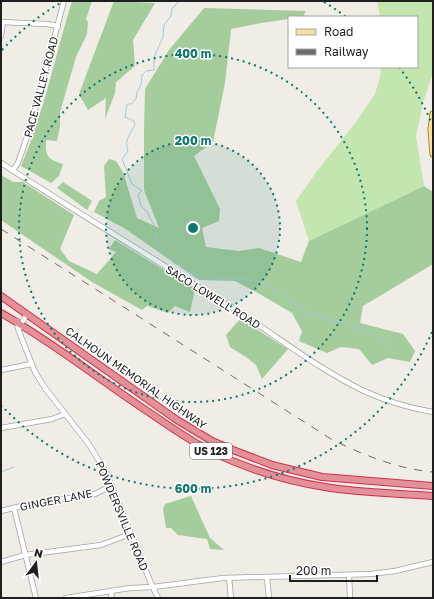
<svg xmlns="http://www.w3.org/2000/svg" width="434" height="599" font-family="'Golos Text',sans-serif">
  <rect width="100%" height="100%" fill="#efede5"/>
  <polygon fill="#c3e6ae" points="377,1 433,1 433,73 423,102 416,137 424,186 309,241 296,201 317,171 356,122 375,94 380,77 381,67 417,67 417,17 380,17"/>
  <g fill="#a5cc9c">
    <path d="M72,1h20l-6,18 2,3 -1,12 -11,23 -16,55v14l-3,15 -11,-1c-1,17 2,19 17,24l-4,12 -8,7 -30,-17c23,-53 34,-110 51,-165z"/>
    <polygon points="114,1 155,3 133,40 135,66 116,82 115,93 105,119 106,98 88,110 79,94"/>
    <polygon points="204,8 306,11 303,17 289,17 289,19 261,23 231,29 225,83 213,142 194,156 220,209 219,221 202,228 206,247 239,251 259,248 301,262 309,241 424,186 433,192 433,264 363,306 360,323 403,334 415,351 410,362 388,358 372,365 359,349 341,347 327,353 299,341 302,331 292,313 258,293 235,281 199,280 124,228 94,212 99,201 106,197 104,166 109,159 116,161 123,172 137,218 159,228 144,190 144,130 145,89 169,50"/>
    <polygon points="1,175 13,182 23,182 74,215 60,249 69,261 97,274 116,252 109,249 115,240 195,289 190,312 175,306 168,313 147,306 142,310 92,282 1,220"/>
    <polygon points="63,182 92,201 87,210 57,188"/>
    <polygon points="240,319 288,349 262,379 256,365 246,357 230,347 226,335"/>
    <polygon points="191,496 210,538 224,550 210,549 207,539 178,535 171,528 166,528 163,509 165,504"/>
  </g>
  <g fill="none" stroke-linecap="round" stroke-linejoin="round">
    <g stroke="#a8c9da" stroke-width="1">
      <path d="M179,1l-7,8 -1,7 -7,9 -1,12 -9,20v13l-8,1 -4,4 -1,10 -4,7 -1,7 -5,5h-4l-2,13 9,4 1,4c-5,9 -11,15 -7,26l-6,8 10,25 9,6v2l-3,2 3,12 6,6 7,13 4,20 12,11 3,7 9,3 11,9 21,3h24l21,4 11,5 40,27 41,11 20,8 18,13"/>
      <polyline points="1,472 14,467"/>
    </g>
    <defs>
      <g id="minor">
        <polyline points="1,22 47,24 58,26"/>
        <polyline points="1,36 3,22"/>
        <path d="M1,163c77,50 155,97 233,146 43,27 84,60 130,82 22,10 45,17 69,21"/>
        <polyline points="13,170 18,163 30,128 64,1"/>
        <polyline points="17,321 18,329 35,372 45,388 88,443 106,472 150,581 158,598"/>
        <polyline points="20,328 21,324 27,314"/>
        <polyline points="1,370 31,364"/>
        <polyline points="1,428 52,419 65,414"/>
        <polyline points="14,508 36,598"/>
        <polyline points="1,511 26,505 95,494 111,486"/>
        <polyline points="1,562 25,555 101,545 130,534"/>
        <polyline points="349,575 350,598"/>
        <polyline points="267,577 269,598"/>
        <polyline points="229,578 231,598"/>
        <polyline points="66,598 130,588 153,587 223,578 371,574 395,571 433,562"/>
        <polyline points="111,598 112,591"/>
      </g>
      <polyline id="major" points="433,114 431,130 433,154"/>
      <g id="highway">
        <polyline points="1,296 177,420 212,441 233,450 272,465 322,477 433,486"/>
        <path d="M1,313c50,28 95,64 143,96 21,14 43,30 66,42 35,17 76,30 115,36 35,6 72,6 108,9"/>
      </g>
    </defs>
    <use href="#minor" stroke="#a3a3a3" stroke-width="6"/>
    <use href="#major" stroke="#927508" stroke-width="7"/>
    <use href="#highway" stroke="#d22e52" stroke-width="8"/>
    <use href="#minor" stroke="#fff" stroke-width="4.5"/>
    <use href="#major" stroke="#f7dda2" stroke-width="5.5"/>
    <use href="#highway" stroke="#e29197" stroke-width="6"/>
    <path stroke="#6d6d6d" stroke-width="1" stroke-dasharray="8 8" stroke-linecap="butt" d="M1,229l330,210c32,16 67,30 102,33"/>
  </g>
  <circle cx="193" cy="228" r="87" fill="#0f766e" fill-opacity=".12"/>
  <g fill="none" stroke="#0f766e" stroke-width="2" stroke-dasharray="2 4">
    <circle cx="193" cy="228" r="87"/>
    <circle cx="193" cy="228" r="174"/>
    <path d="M432 332A261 261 0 0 1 2 406M2 50A261 261 0 0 1 62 2M324 2A261 261 0 0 1 346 17M399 67A261 261 0 0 1 432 124"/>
  </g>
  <g text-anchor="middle" stroke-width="3" stroke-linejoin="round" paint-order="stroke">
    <rect fill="#fff" stroke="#626262" stroke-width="1" x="190" y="443" width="42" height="16" rx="3"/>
    <g font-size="10" font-weight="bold" fill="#1f1f1f">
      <text x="211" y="455">US 123</text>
    </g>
    <g font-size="11" fill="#1f1f1f" stroke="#fff">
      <text transform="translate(41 87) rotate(-75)" y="4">PACE VALLEY ROAD</text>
      <text transform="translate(213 297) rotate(32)" y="4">SACO LOWELL ROAD</text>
      <text transform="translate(136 378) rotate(35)" y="4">CALHOUN MEMORIAL HIGHWAY</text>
      <text transform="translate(56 500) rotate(-11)" y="4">GINGER LANE</text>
      <text transform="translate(122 516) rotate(67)" y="4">POWDERSVILLE ROAD</text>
    </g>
  </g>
  <circle cx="193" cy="228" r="6" fill="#0f766e" stroke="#fff" stroke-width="2"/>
  <g font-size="12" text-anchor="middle" font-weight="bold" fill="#0f766e" stroke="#fff" stroke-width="3" stroke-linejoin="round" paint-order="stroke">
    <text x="193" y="58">400 m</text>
    <text x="193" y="145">200 m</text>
    <text x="193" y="493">600 m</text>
  </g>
  <rect width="434" height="599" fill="none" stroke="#1f1f1f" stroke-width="4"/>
  <rect x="288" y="16" width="130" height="52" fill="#ffffff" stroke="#a5a5a5"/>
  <rect x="296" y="29" width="20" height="6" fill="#f7dda2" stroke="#a5a5a5"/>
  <text x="324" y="36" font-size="12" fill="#1f1f1f">Road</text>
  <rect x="296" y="49" width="20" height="6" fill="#6d6d6d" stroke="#a5a5a5"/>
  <text x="324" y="56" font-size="12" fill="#1f1f1f">Railway</text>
  <g transform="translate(36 563) rotate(15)" stroke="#ffffff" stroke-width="3" paint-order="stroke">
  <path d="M0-3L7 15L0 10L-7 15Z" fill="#1f1f1f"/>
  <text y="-6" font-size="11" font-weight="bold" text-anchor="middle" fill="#1f1f1f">N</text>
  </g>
  <path d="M290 575v6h87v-6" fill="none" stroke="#1f1f1f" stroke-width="2"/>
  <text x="296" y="575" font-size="12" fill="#1f1f1f" stroke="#ffffff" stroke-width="3" paint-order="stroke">200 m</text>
</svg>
